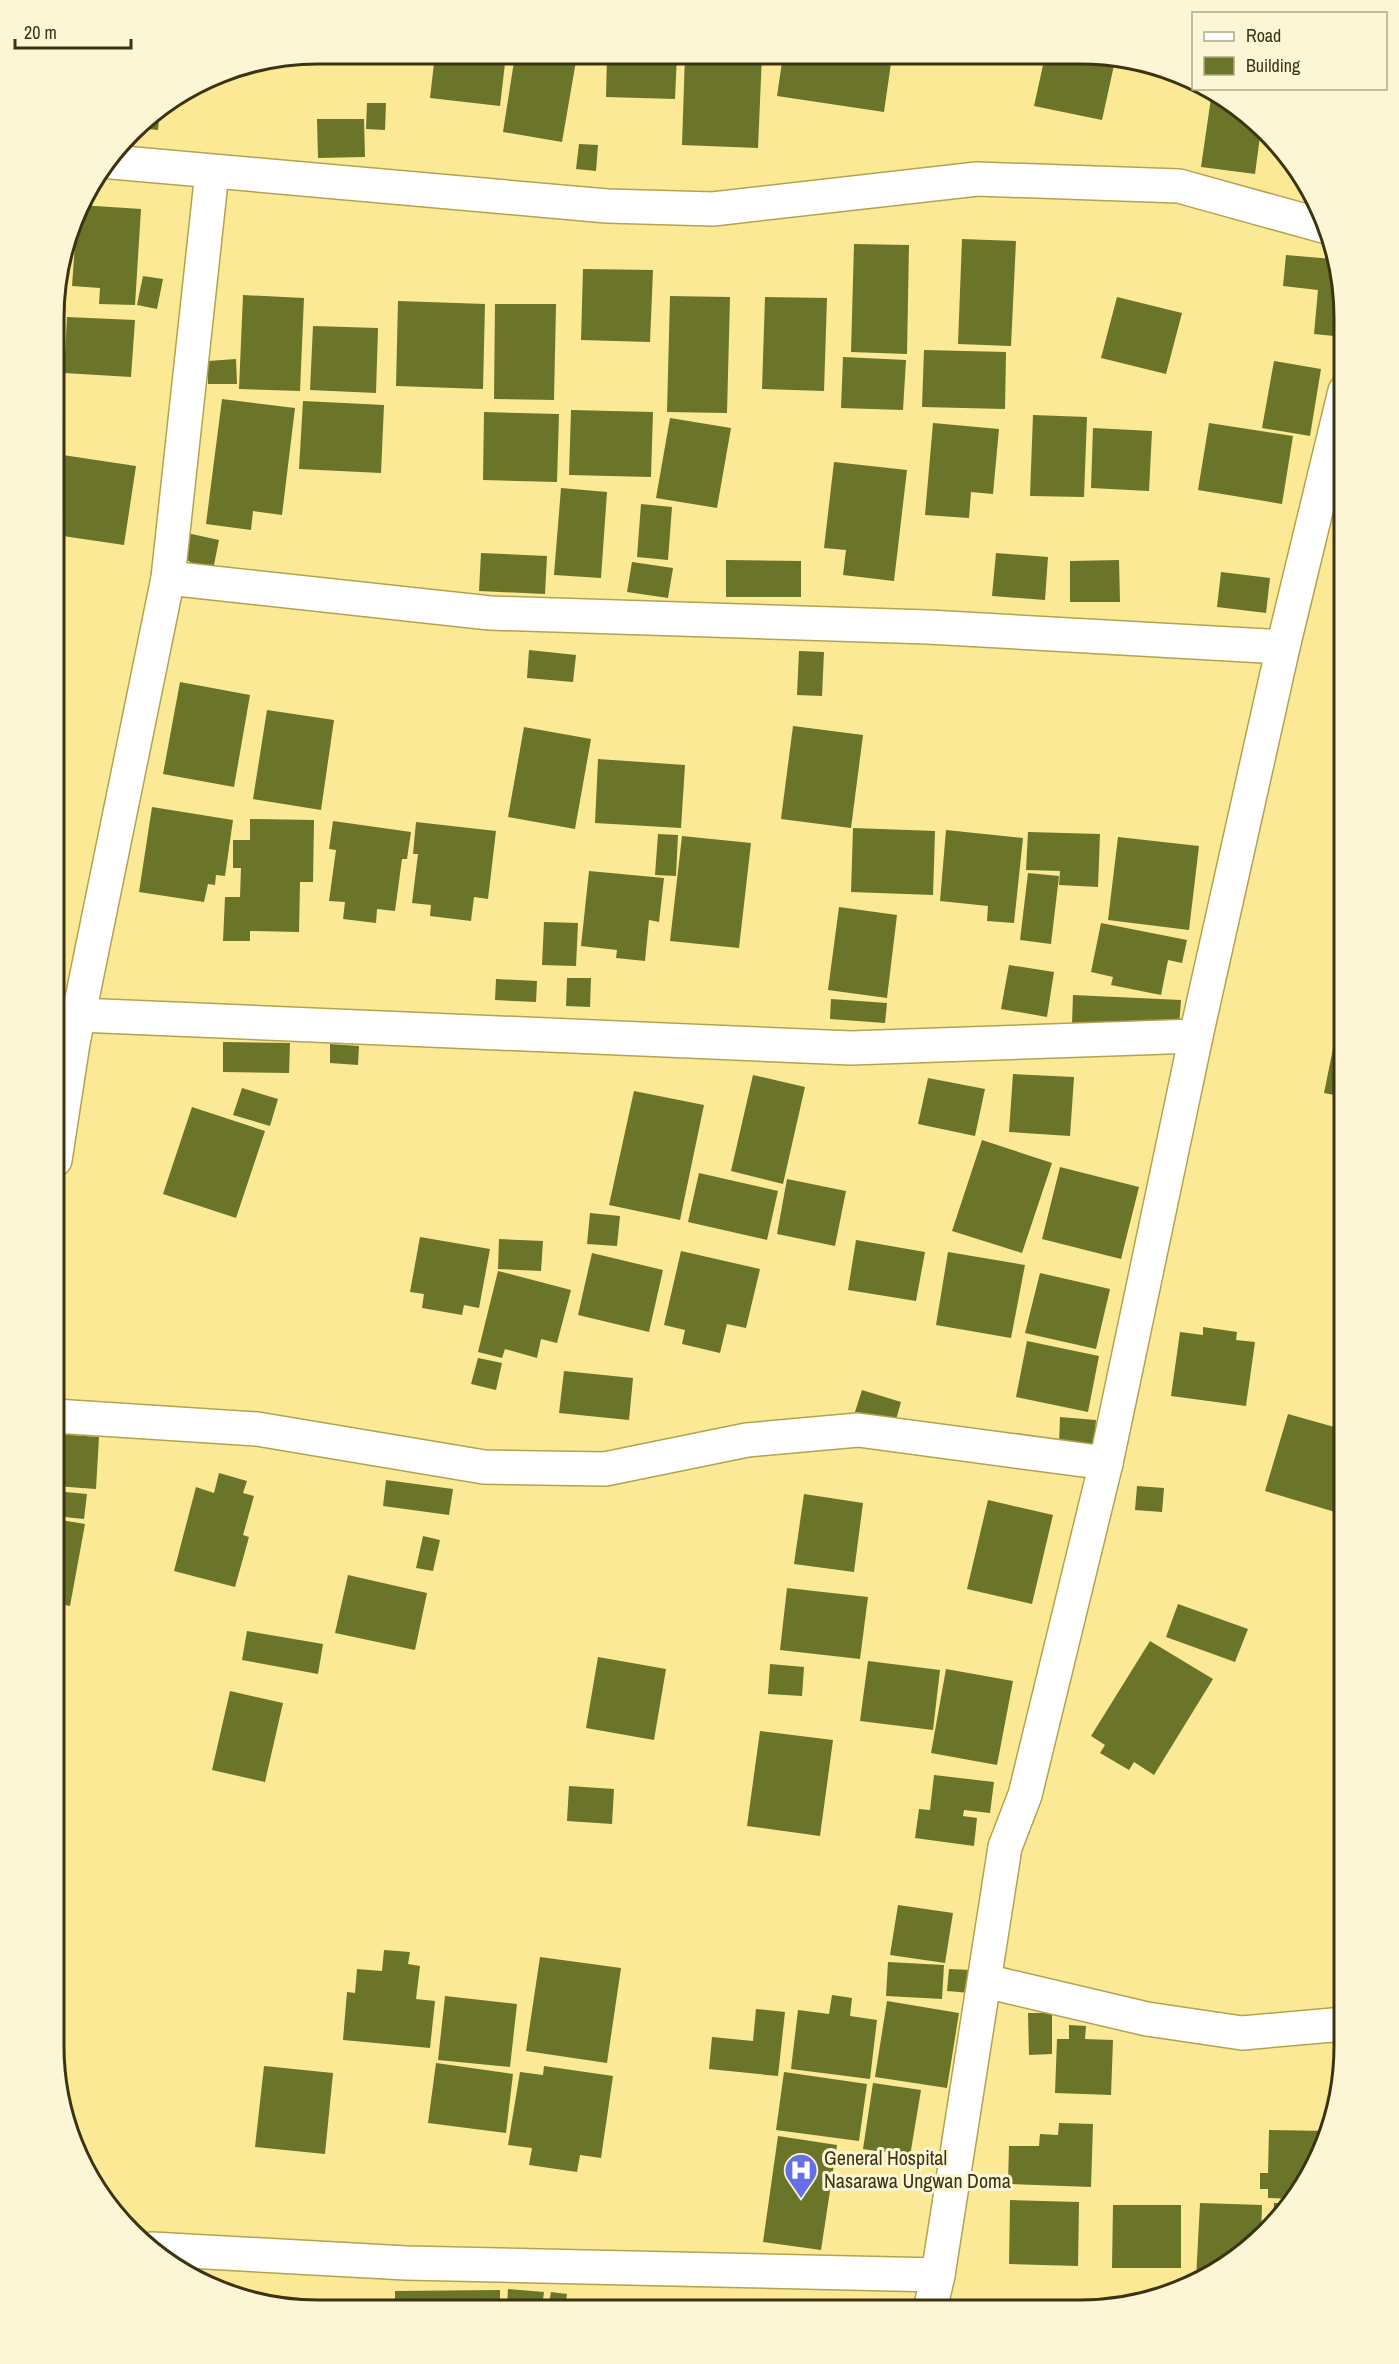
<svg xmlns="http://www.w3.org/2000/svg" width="1399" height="2364" font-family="'Archivo Narrow',sans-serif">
  <rect width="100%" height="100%" fill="#fce995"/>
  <g fill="#6a752a">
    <polygon points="435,54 506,55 500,106 430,98"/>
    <polygon points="515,55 540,55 576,61 562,142 503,132"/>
    <polygon points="607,55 677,55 675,99 606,97"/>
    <polygon points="685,55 762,55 758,148 682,145"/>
    <polygon points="783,55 892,56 884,112 777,96"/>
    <polygon points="1045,56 1116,56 1102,120 1034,106"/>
    <polygon points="1212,91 1242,109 1261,129 1255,174 1201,167"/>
    <polygon points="367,103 386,103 385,130 366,129"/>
    <polygon points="160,110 158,130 138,128 144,120"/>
    <polygon points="317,119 364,119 365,157 318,158"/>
    <polygon points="579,144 598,145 596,171 576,169"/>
    <polygon points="80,205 141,209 135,305 99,304 100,288 72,286 77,216"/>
    <polygon points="962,239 1016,241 1011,346 958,344"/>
    <polygon points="854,244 909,245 907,354 851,352"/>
    <polygon points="1286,255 1333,259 1345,318 1344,337 1314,334 1318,290 1283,286"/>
    <polygon points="583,269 653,270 650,342 581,340"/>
    <polygon points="143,276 163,279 157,309 137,305"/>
    <polygon points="243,295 304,298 300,391 239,389"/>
    <polygon points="670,296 730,297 727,413 667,412"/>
    <polygon points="765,297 827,298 824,391 762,389"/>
    <polygon points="1117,297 1182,313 1166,374 1101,358"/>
    <polygon points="398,301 485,304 483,389 396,386"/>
    <polygon points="495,304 556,304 554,400 494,399"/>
    <polygon points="67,317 135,320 131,377 64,373"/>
    <polygon points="313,326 378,328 376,393 310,390"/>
    <polygon points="924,350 1006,352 1005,409 922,407"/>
    <polygon points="843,357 906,360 903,410 841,408"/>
    <polygon points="236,359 237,384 208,384 208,361"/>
    <polygon points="1274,361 1321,369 1310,436 1262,428"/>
    <polygon points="222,399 295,408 282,515 253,511 251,530 206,524"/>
    <polygon points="303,401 384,405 381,473 299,469"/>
    <polygon points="571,410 653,412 651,477 569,475"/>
    <polygon points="484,412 559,414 557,482 483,480"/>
    <polygon points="1033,415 1087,417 1084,497 1030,496"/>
    <polygon points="670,418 731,428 717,508 656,498"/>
    <polygon points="933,423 999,429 993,494 971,492 969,518 925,515"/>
    <polygon points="1209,423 1293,436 1282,504 1198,490"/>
    <polygon points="1093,428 1152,431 1149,491 1091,488"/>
    <polygon points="56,454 136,466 124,545 56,535"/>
    <polygon points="834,462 907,470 894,581 843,575 846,550 824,548"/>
    <polygon points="561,488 607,492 601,578 554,575"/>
    <polygon points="641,504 672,507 668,560 637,557"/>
    <polygon points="187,533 219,540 212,575 182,557"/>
    <polygon points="481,553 547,556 545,594 479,591"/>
    <polygon points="996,553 1048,557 1045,600 992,596"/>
    <polygon points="726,560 801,561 801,597 726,597"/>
    <polygon points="1119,560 1120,602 1070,602 1070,561"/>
    <polygon points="632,562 673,568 668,598 627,592"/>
    <polygon points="1221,572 1270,578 1266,613 1217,607"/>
    <polygon points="529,650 576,655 573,682 527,678"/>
    <polygon points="799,651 824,652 822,696 797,695"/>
    <polygon points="180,682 250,695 234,787 163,774"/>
    <polygon points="267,710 334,720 321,810 253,799"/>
    <polygon points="793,726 863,735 851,828 781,819"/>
    <polygon points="524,727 591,739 575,829 508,817"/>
    <polygon points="598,759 685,765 681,828 595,823"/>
    <polygon points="152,807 233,820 225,876 216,875 215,885 208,884 204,902 139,892"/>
    <polygon points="250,819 314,820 313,882 300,882 299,932 250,931 250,941 223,941 225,897 240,897 241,868 233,868 233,840 250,840"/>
    <polygon points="333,821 411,832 407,859 402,859 395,911 377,909 376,923 343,919 345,902 329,901 336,850 329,849"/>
    <polygon points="416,822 496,831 488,899 474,897 471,921 430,916 431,905 412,903 418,854 413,854"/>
    <polygon points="853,828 935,831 933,895 851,892"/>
    <polygon points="946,830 1023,838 1014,923 987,921 988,906 940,901"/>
    <polygon points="1028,832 1100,834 1098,887 1059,885 1060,871 1026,870"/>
    <polygon points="658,834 678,835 676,876 655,875"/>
    <polygon points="682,836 751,843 739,948 670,941"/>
    <polygon points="1118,837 1199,846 1189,930 1108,920"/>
    <polygon points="589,871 664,878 659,922 649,920 645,961 616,958 617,950 581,946"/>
    <polygon points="1028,873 1059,876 1051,944 1020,940"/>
    <polygon points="839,907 897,915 887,998 828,990"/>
    <polygon points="544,922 578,923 576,966 542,965"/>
    <polygon points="1101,923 1187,940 1182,963 1168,960 1161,995 1111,985 1113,977 1091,972"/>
    <polygon points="1009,965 1054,972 1047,1017 1001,1009"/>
    <polygon points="567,978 591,978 590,1007 566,1006"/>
    <polygon points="496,979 537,981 536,1002 495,1000"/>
    <polygon points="1073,995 1181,1000 1179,1028 1072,1023"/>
    <polygon points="831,999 887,1003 885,1023 830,1019"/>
    <polygon points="1339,1019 1345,1021 1345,1097 1324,1093"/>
    <polygon points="223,1042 290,1043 289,1073 223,1072"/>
    <polygon points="330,1044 359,1046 358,1065 330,1063"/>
    <polygon points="1013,1074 1074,1077 1070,1136 1009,1132"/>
    <polygon points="753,1075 805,1087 783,1184 731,1171"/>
    <polygon points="928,1078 985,1089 975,1136 918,1124"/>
    <polygon points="242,1088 278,1099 270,1126 233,1115"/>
    <polygon points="634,1091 704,1105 680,1220 609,1205"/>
    <polygon points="192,1107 265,1131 236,1218 163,1194"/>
    <polygon points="982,1140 1052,1163 1022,1253 952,1231"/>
    <polygon points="1060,1167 1139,1187 1121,1259 1042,1239"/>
    <polygon points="699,1173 778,1191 767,1240 688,1222"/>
    <polygon points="787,1179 846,1191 835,1246 777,1234"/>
    <polygon points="590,1213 620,1216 617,1246 587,1244"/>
    <polygon points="420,1237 490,1249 479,1308 464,1305 462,1315 422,1308 424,1294 410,1292"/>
    <polygon points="499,1239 543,1241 541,1271 498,1269"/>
    <polygon points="856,1240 925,1252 916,1301 848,1290"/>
    <polygon points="681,1251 760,1269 746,1328 727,1324 720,1353 682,1344 685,1330 664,1325"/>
    <polygon points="948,1252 1025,1265 1011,1338 936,1325"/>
    <polygon points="592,1253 663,1270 649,1332 578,1315"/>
    <polygon points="498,1271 571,1290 557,1343 541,1339 537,1358 505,1349 502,1358 478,1352"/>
    <polygon points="1040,1273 1110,1289 1096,1349 1025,1333"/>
    <polygon points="1203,1327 1237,1332 1236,1340 1255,1342 1246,1406 1171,1396 1180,1332 1203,1335"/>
    <polygon points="1027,1341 1099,1356 1088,1412 1016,1397"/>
    <polygon points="478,1358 502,1363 496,1390 471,1384"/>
    <polygon points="564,1371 633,1378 629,1420 559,1413"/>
    <polygon points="862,1390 901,1402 894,1427 854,1415"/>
    <polygon points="1288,1414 1345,1430 1345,1480 1335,1512 1265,1491"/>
    <polygon points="1060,1417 1096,1420 1094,1447 1059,1445"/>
    <polygon points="55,1434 99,1437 96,1489 55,1486"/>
    <polygon points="219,1473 247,1481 243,1493 254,1496 243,1535 249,1537 235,1587 174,1571 196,1487 214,1493"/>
    <polygon points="386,1480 453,1489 449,1515 383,1506"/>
    <polygon points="1137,1486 1164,1488 1162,1512 1135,1510"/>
    <polygon points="55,1491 87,1494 84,1519 55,1516"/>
    <polygon points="804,1494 863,1503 854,1572 794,1564"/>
    <polygon points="988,1500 1053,1515 1032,1604 967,1589"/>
    <polygon points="55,1519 85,1524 70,1606 55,1603"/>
    <polygon points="423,1536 440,1540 433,1571 416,1568"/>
    <polygon points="348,1575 427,1593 415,1650 335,1633"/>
    <polygon points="787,1588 868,1597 860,1659 780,1650"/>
    <polygon points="1178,1604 1248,1629 1235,1662 1166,1637"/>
    <polygon points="247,1631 323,1644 318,1674 242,1660"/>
    <polygon points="1150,1641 1213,1679 1154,1775 1134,1762 1129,1770 1100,1753 1105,1745 1091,1736"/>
    <polygon points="598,1657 666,1669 654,1740 586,1728"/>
    <polygon points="868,1661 940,1670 933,1730 860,1721"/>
    <polygon points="770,1664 804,1667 802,1696 768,1694"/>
    <polygon points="946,1669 1013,1681 997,1765 931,1753"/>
    <polygon points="230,1691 283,1703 265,1782 212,1770"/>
    <polygon points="760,1731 833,1740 820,1836 747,1826"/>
    <polygon points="934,1775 994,1782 990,1813 964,1810 963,1816 977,1818 974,1846 915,1838 919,1809 930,1810"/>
    <polygon points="569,1786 614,1789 612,1824 567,1821"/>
    <polygon points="898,1905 953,1913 945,1963 890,1955"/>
    <polygon points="384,1950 410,1952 408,1964 420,1966 416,1999 435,2001 430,2048 343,2040 347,1992 355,1993 357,1969 382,1971"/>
    <polygon points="540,1957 621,1968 607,2063 526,2051"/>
    <polygon points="888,1962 944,1965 942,1999 886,1996"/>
    <polygon points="949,1969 972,1970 970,1993 947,1991"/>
    <polygon points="832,1995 852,1998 850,2016 877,2020 870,2079 791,2069 798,2010 829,2014"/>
    <polygon points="445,1996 517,2004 510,2067 438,2060"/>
    <polygon points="887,2001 959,2013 947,2088 875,2077"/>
    <polygon points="756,2009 785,2012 778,2076 709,2069 712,2037 753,2041"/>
    <polygon points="1028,2013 1052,2013 1052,2054 1029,2055"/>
    <polygon points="1069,2025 1086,2026 1085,2039 1113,2040 1111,2095 1055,2093 1057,2039 1069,2039"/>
    <polygon points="436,2063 513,2074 506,2133 428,2123"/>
    <polygon points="264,2066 333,2073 325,2154 255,2147"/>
    <polygon points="544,2066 613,2076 601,2158 580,2155 577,2172 529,2165 532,2148 508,2145 520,2072 543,2075"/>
    <polygon points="784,2072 867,2084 859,2141 776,2130"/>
    <polygon points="873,2083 921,2090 910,2156 863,2149"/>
    <polygon points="1059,2123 1093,2124 1091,2187 1008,2184 1009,2146 1039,2146 1040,2134 1058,2135"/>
    <polygon points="1269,2130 1329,2131 1325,2146 1295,2199 1268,2198 1268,2189 1260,2189 1260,2173 1268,2173"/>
    <polygon points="778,2136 837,2145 821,2250 763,2242"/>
    <polygon points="1010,2200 1079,2202 1078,2266 1009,2264"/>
    <polygon points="1200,2203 1262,2205 1261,2234 1250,2234 1249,2248 1242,2255 1200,2279 1196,2279"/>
    <polygon points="1274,2203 1292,2203 1273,2224"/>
    <polygon points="1113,2205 1181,2205 1181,2268 1112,2268"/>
    <polygon points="508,2289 544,2292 542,2308 507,2308"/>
    <polygon points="500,2290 500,2308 395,2308 395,2291"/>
    <polygon points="551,2292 567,2294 565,2309 548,2309"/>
    <polygon points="304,2299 358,2303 358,2308 303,2308"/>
  </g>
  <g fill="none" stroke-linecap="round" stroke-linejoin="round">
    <defs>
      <g id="minor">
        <polyline points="112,162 607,206 713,209 977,179 1179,186 1327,227"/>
        <polyline points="168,578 490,613 928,627 1283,647"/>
        <polyline points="55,1012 79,1015 851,1048 1196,1036"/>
        <polyline points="55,1160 73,1043 168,578 212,172"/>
        <polyline points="55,1416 257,1429 484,1467 605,1469 747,1440 858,1430 1106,1463"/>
        <polyline points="985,1981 1147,2019 1242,2033 1344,2024"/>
        <polyline points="152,2249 406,2263 938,2275"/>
        <polyline points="930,2310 938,2275 1005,1847 1025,1795 1106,1463 1196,1036 1283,647 1345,391"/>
      </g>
    </defs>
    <use href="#minor" stroke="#b5a24f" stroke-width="36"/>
    <use href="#minor" stroke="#fff" stroke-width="33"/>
  </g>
  <defs>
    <symbol id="hospital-pin" viewBox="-11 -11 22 30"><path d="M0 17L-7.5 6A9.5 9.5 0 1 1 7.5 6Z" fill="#676fe8" stroke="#fdf6d6"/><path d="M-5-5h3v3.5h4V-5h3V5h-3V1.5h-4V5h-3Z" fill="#fff"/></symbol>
  </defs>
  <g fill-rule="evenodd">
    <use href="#hospital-pin" x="782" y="2151" width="38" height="52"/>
  </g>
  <g text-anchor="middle" stroke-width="6" stroke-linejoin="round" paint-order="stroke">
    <g font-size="20" fill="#3c3411" stroke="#fdf6d6" text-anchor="start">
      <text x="824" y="2165">General Hospital<tspan x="824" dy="23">Nasarawa Ungwan Doma</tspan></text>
    </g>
  </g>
  <path d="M0 0H1399V2364H0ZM318 64H1080A254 254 0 0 1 1334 318V2046A254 254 0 0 1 1080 2300H318A254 254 0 0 1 64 2046V318A254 254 0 0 1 318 64Z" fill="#fdf6d6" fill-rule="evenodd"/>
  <path fill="none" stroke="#3c3411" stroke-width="3" d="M318 64H1080A254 254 0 0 1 1334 318V2046A254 254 0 0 1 1080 2300H318A254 254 0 0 1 64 2046V318A254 254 0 0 1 318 64Z"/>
  <rect x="1192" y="12" width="195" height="78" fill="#fdf6d6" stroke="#b0a887" stroke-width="1.5"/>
  <rect x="1204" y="32" width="30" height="9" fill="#ffffff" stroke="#b0a887" stroke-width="1.5"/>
  <text x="1246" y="42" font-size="18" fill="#3c3411">Road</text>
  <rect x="1204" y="57" width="30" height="18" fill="#6a752a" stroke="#b0a887" stroke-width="1.5"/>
  <text x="1246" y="72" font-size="18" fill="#3c3411">Building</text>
  <path d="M15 39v9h116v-9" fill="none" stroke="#3c3411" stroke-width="3"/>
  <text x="24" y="39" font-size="18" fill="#3c3411" stroke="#fdf6d6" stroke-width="4.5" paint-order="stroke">20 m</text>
</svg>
